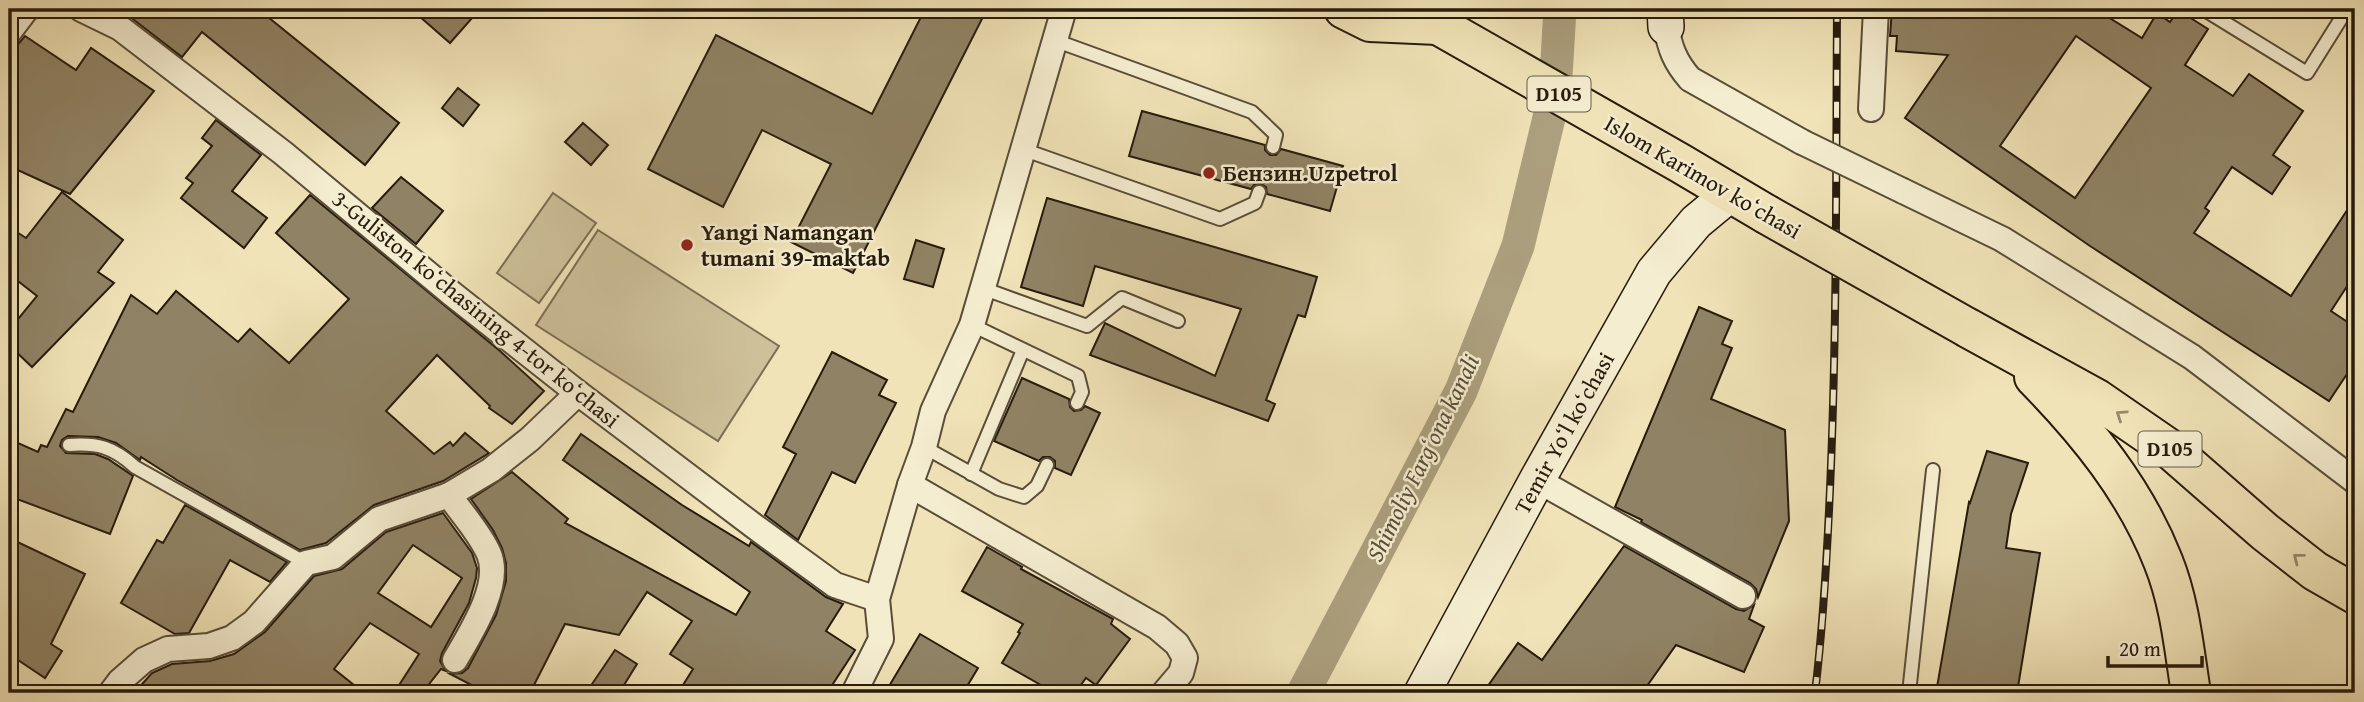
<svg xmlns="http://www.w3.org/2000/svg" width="2364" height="702" font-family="'Gentium Book Plus',serif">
  <rect width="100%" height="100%" fill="#f0e3b7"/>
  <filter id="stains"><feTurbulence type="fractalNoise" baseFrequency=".00286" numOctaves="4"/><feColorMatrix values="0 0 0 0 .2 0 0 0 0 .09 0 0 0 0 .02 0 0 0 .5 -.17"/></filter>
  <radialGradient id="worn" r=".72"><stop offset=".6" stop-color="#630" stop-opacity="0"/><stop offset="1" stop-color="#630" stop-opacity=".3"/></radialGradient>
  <g fill="#cec19a" stroke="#7a6e54" stroke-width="2">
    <polygon points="553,193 596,223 539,303 497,273"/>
    <polygon points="598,230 779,346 718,441 536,325"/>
  </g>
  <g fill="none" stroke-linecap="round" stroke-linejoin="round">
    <polyline stroke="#ac9f7d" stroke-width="33" points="1303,693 1461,391 1518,246 1555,93 1560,9"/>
  </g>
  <g fill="#908365" stroke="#271b0d" stroke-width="2" fill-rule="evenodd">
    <polygon points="114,9 258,9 399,123 365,165 202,32 182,57 129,16"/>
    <polygon points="411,9 480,9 450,43"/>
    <polygon points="925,9 987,9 853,273 791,242 831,164 762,130 723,207 648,169 716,35 872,114"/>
    <path d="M1892,9h203l47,29 15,-25 13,9 8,-12 30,19 -23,36 48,31 16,-22 54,37 -30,44 17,12 -18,27 -40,-27 -27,41 4,3 -15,22 97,63 64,-98v76l-24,37 24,16v35l-26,39 -239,-155 -185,-128 43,-63 -52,-4 1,-15h-7zM2076,36l75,52 -76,110 -75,-52z"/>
    <polygon points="25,36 76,70 91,48 154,91 70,194 9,166 9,51 15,48"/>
    <polygon points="458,88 479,105 463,126 442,108"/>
    <polygon points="1142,111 1265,145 1265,150 1270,155 1276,155 1281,149 1343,166 1330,211 1267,194 1266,187 1261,184 1254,185 1251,189 1129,156"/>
    <polygon points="216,120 261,155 232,191 267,218 244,248 181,198 193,183 186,178 212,146 202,138"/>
    <polygon points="583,123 608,145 591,165 565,142"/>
    <polygon points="401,177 443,211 416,244 372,208"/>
    <polygon points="62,192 123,240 98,272 114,283 32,367 9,345 9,330 37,296 9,274 9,227 26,238"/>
    <polygon points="310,195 500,351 544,391 512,424 489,408 490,406 437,355 386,411 434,454 450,442 453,446 465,433 489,453 443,481 374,505 326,543 300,550 177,480 141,457 140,460 116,443 98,437 68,436 62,440 60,446 66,453 95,454 108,459 133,476 110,534 9,496 9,439 38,452 41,445 47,447 66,409 73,412 131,295 157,314 176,291 238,342 250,329 289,363 349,299 276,233"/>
    <polygon points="1047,198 1317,277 1305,317 1298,315 1266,400 1275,404 1268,421 1090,355 1105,323 1215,376 1241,309 1095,266 1083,306 1021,287"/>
    <polygon points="916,240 944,249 933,287 904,279"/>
    <polygon points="1699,307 1732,321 1722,344 1732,348 1711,399 1785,430 1789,521 1758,597 1756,589 1750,583 1641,522 1642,520 1615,507"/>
    <polygon points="832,352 887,380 879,395 896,403 855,483 832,472 798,540 765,515 796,454 783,447"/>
    <polygon points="1022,378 1069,399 1070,407 1074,411 1081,410 1085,406 1100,413 1071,475 1055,468 1055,461 1050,457 1043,457 1039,461 994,441"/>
    <polygon points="581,434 682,505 749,546 751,542 826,597 843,604 826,631 855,650 827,693 678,693 693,669 670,654 692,621 647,592 619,635 565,624 530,693 487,693 450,674 462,673 468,668 496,615 506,581 506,563 502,548 493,530 471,499 512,472 568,519 565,523 736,615 750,592 563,460"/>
    <polygon points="1987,451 2028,463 2011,514 2006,548 2040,553 2017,693 1936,693 1969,502 1970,503"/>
    <polygon points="185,505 287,562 270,582 230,560 189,633 175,634 121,603 157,540 163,543"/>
    <path d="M443,513l29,40 5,15 -1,10 -7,25 -27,50 -2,8 6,10 -5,-2 -19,24h-28l25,-39 -49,-31 -36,46 30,24h-230l18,-20 20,-9 38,-3 24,-7 31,-22 49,-56 28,-7 44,-37zM413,545l49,33 -31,49 -53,-34z"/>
    <polygon points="9,538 85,574 51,644 62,651 45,678 9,654"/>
    <polygon points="1624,546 1736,609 1744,611 1754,605 1749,619 1764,627 1744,672 1676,645 1642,693 1483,693 1518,643 1542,660"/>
    <polygon points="987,547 1022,567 1021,569 1113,619 1111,624 1130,639 1096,685 1086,678 1075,693 1055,693 1002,663 1020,633 1018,632 1023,624 962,591"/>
    <polygon points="920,634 978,668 963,693 885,693"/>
    <polygon points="615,650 637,664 619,693 586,693"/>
  </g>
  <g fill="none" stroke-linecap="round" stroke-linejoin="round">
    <defs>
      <g id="lane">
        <polyline points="2203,9 2307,73 2347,9"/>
        <polyline points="1054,40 1252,112 1276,135 1273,147"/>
        <polyline points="9,42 34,9"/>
        <polyline points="1022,149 1220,219 1255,203 1259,192"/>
        <polyline points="982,288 1087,326 1122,298 1178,321"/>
        <polyline points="972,325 1078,376 1082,392 1077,403"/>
        <path d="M69,445c29,-2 44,2 66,22l171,96"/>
        <polyline points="924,447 999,489 1024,497 1037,486 1047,465"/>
        <polyline points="971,474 1023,350"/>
        <polyline points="1909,693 1933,470"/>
      </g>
      <g id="street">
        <polyline points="81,9 120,28 283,153 451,293 578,393 754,526 835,585 877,599"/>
        <path d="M1666,27c4,21 9,35 24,52l112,63"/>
        <polyline points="1871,109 1876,9"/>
        <polyline points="1903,191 2002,239 2192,357 2355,481"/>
        <polyline points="1537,480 1743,596"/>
        <polyline points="910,485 1157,627 1177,644 1185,658 1181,673 1164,693"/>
        <path d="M449,495c13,19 31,38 40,59 13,31 -19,80 -34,106"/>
        <polyline points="111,693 120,681 144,660 168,649 209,646 232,638 254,622 306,563 333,557 379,519 449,495 491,470 530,439 578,393"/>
        <polyline points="854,693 881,639 877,599 910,485 924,447 933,411 972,325 1064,9"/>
      </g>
      <g id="secondary">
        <polyline points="1665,9 1666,27"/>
        <polyline points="1422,693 1537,480 1654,272 1696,222 1731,193"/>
      </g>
      <g id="primary">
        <polyline points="1344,9 1370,22 1438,25"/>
        <polyline points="1427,9 1438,25 1680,163 1766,214"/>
        <polyline points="1968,328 2097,399 2171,450 2265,532 2315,571 2355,594"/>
        <path d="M2034,377c53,54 101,113 129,184 17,42 21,88 28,132"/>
      </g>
    </defs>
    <use href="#lane" stroke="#594d38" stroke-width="16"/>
    <use href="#street" stroke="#594d38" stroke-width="28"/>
    <use href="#secondary" stroke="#271b0d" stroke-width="38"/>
    <use href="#primary" stroke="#271b0d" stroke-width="42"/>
    <polyline stroke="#271b0d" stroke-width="4.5" stroke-dasharray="5 3.5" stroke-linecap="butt" points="669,12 671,9"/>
    <use href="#lane" stroke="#f5edd0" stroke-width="12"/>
    <use href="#street" stroke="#f5edd0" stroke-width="24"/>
    <use href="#secondary" stroke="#f5edd0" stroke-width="35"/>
    <use href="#primary" stroke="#f0e3b7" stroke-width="38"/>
    <defs>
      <path id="rail" d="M1815,693c9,-75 13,-152 16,-228 6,-152 5,-304 6,-456"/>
    </defs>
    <use href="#rail" stroke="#271b0d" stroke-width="8"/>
    <use href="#rail" stroke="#f5edd0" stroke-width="5" stroke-dasharray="16" stroke-linecap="butt"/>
    <defs>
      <polyline id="street-bridge" points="1802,142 1903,191"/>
      <polyline id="primary-bridge" points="1766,214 1968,328"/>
    </defs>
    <use href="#street-bridge" stroke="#594d38" stroke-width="28" stroke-linecap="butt"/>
    <use href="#primary-bridge" stroke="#271b0d" stroke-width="42" stroke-linecap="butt"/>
    <use href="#street-bridge" stroke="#f5edd0" stroke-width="24"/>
    <use href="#primary-bridge" stroke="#f0e3b7" stroke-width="38"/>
  </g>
  <defs><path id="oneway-chevron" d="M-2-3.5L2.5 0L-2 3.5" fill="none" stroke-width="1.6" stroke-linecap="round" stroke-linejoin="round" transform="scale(1.75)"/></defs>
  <g stroke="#96896a">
    <use href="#oneway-chevron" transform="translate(2121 415) rotate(-146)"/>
    <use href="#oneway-chevron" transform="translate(2298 558) rotate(-142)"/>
  </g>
  <g fill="#8f2418" stroke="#f5edd0" stroke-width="2.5">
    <circle cx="1209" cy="173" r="7"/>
    <circle cx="687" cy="245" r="7"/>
  </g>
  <g text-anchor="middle" stroke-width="5" stroke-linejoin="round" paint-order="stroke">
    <g fill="#f5edd0" stroke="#655a48" stroke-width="2">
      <rect x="1527.5" y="76.5" width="63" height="35" rx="5"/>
      <rect x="2138.5" y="431.5" width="63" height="35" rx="5"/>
    </g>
    <g font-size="21" font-weight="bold" fill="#271b0d">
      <text x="1559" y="101">D105</text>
      <text x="2170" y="456">D105</text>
    </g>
    <g font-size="23" font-weight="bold" fill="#271b0d" stroke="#f5edd0" text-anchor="start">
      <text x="1223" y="181">Бензин.Uzpetrol</text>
      <text x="701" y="240">Yangi Namangan<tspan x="701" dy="26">tumani 39-maktab</tspan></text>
    </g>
    <g font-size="23" fill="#271b0d" stroke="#f5edd0">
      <text transform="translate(1703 177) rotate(30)" y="8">Islom Karimov koʻchasi</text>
      <text transform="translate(476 309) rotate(39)" y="8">3-Guliston koʻchasining 4-tor koʻchasi</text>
      <text transform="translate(1564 433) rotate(-61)" y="8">Temir Yoʻl koʻchasi</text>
    </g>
    <g font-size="24" font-style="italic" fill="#5c503a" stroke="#f5edd0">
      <text transform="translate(1423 458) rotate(-64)" y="8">Shimoliy Fargʻona kanali</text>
    </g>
  </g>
  <rect width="2364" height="702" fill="none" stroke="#f0e3b7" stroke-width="35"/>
  <rect x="10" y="10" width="2343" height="681" fill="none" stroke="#271b0d" stroke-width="3.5"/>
  <rect x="18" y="18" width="2329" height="667" fill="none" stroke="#271b0d" stroke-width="2"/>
  <path d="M2108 656v10h94v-10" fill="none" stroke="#271b0d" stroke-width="3.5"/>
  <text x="2119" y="656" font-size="21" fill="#271b0d" stroke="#f5edd0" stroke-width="5" paint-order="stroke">20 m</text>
  <rect width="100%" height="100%" filter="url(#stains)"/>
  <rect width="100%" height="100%" fill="url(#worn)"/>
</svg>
